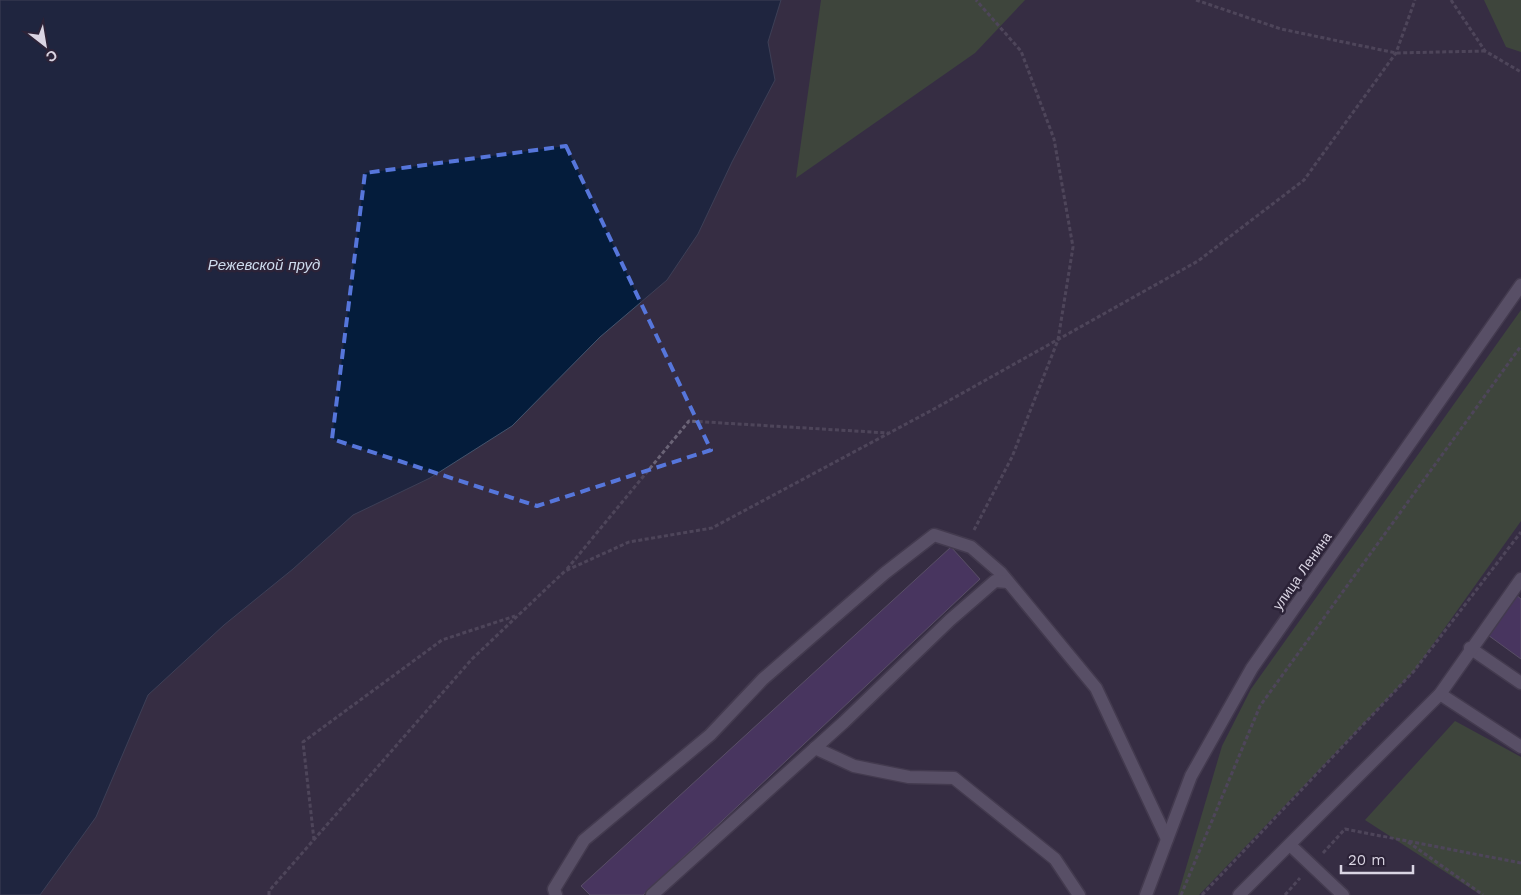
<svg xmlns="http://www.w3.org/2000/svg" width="1521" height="895" font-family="'Work Sans',sans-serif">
  <rect width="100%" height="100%" fill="#362d43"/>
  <g fill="#476334">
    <polygon points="821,0 1025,0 975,53 796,178"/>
    <polygon points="1484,0 1521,0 1521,52 1506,47"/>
    <polygon points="1521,310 1521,521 1414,671 1199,895 1178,895 1222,746 1251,689"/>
    <polygon points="1455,721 1521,757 1521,895 1481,895 1365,820"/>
  </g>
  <polygon fill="#041c3b" stroke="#44546d" points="0,0 781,0 768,42 775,80 732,162 698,234 667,280 600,337 512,426 430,478 353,515 293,569 224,625 148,695 96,817 40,895 0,895"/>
  <g fill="#5e3e81" stroke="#827790">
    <polygon points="951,547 980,579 643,895 590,895 581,886"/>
    <polygon points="1510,590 1521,599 1521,659 1481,630"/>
  </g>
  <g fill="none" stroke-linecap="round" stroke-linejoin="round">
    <defs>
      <g id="minor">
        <polyline points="1470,648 1521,683"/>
        <polyline points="1440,694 1521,747"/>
        <polyline points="815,748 854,766 909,777 954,778 1055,859 1079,895"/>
        <polyline points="1290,845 1343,895"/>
        <polyline points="556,895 554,889 584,840 710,735 763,679 885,573 934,535 971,547 1001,573 1096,688 1167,839"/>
        <polyline points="652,895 844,722 950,620 995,581 1008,582"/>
        <polyline points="1146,895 1191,776 1252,668 1521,285"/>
        <polyline points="1239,895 1440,694 1521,579"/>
      </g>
    </defs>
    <use href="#minor" stroke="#534b5d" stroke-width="15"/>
    <g stroke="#6a6376" stroke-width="3" stroke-dasharray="4 2.5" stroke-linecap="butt">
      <polyline points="1196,0 1281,29 1396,53 1485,51"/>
      <polyline points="1451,0 1485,51 1521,72"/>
      <polyline points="974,530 1012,457 1058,340 1073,247 1054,139 1021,51 976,0"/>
      <polyline points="567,569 689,421 888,433"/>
      <polyline points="314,840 303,742 442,640 515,616"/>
      <polyline points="1408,842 1483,895"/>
      <polyline points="1323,853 1345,829 1521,863"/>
      <polyline points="269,895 269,891 472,659 565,571 629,542 712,528 934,409 1198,261 1304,180 1396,53 1415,0"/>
      <polyline points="1181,895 1260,706 1521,346"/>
      <polyline points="1202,895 1414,671 1521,532"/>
      <polyline points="1285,895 1300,878"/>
    </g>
    <use href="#minor" stroke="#827890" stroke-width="12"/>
  </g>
  <path d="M0 0H1521V895H0ZM566,146l145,304 -174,56 -205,-67 33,-266z" fill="#362d43" fill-opacity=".55" fill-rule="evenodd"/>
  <path fill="none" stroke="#5676db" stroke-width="4" stroke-dasharray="10 6" stroke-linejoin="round" d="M566,146l145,304 -174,56 -205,-67 33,-266z"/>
  <g text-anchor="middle" stroke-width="5" stroke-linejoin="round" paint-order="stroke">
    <g font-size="14" fill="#dad5e3" stroke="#2c2338">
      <text transform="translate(1302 571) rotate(-55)" y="5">улица Ленина</text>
    </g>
    <g font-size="15" font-style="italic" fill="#cedbed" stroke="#2c2338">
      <text x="264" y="270">Режевской пруд</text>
    </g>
  </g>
  <g transform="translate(45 45) rotate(149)" stroke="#2c2338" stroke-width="4" paint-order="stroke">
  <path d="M0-4L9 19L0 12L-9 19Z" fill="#dad5e3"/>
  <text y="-8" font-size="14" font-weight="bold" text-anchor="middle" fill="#dad5e3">С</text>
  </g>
  <path d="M1341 865v8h72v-8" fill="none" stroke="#dad5e3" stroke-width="2.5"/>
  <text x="1348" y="865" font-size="15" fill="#dad5e3" stroke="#2c2338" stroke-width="4" paint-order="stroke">20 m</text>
</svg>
